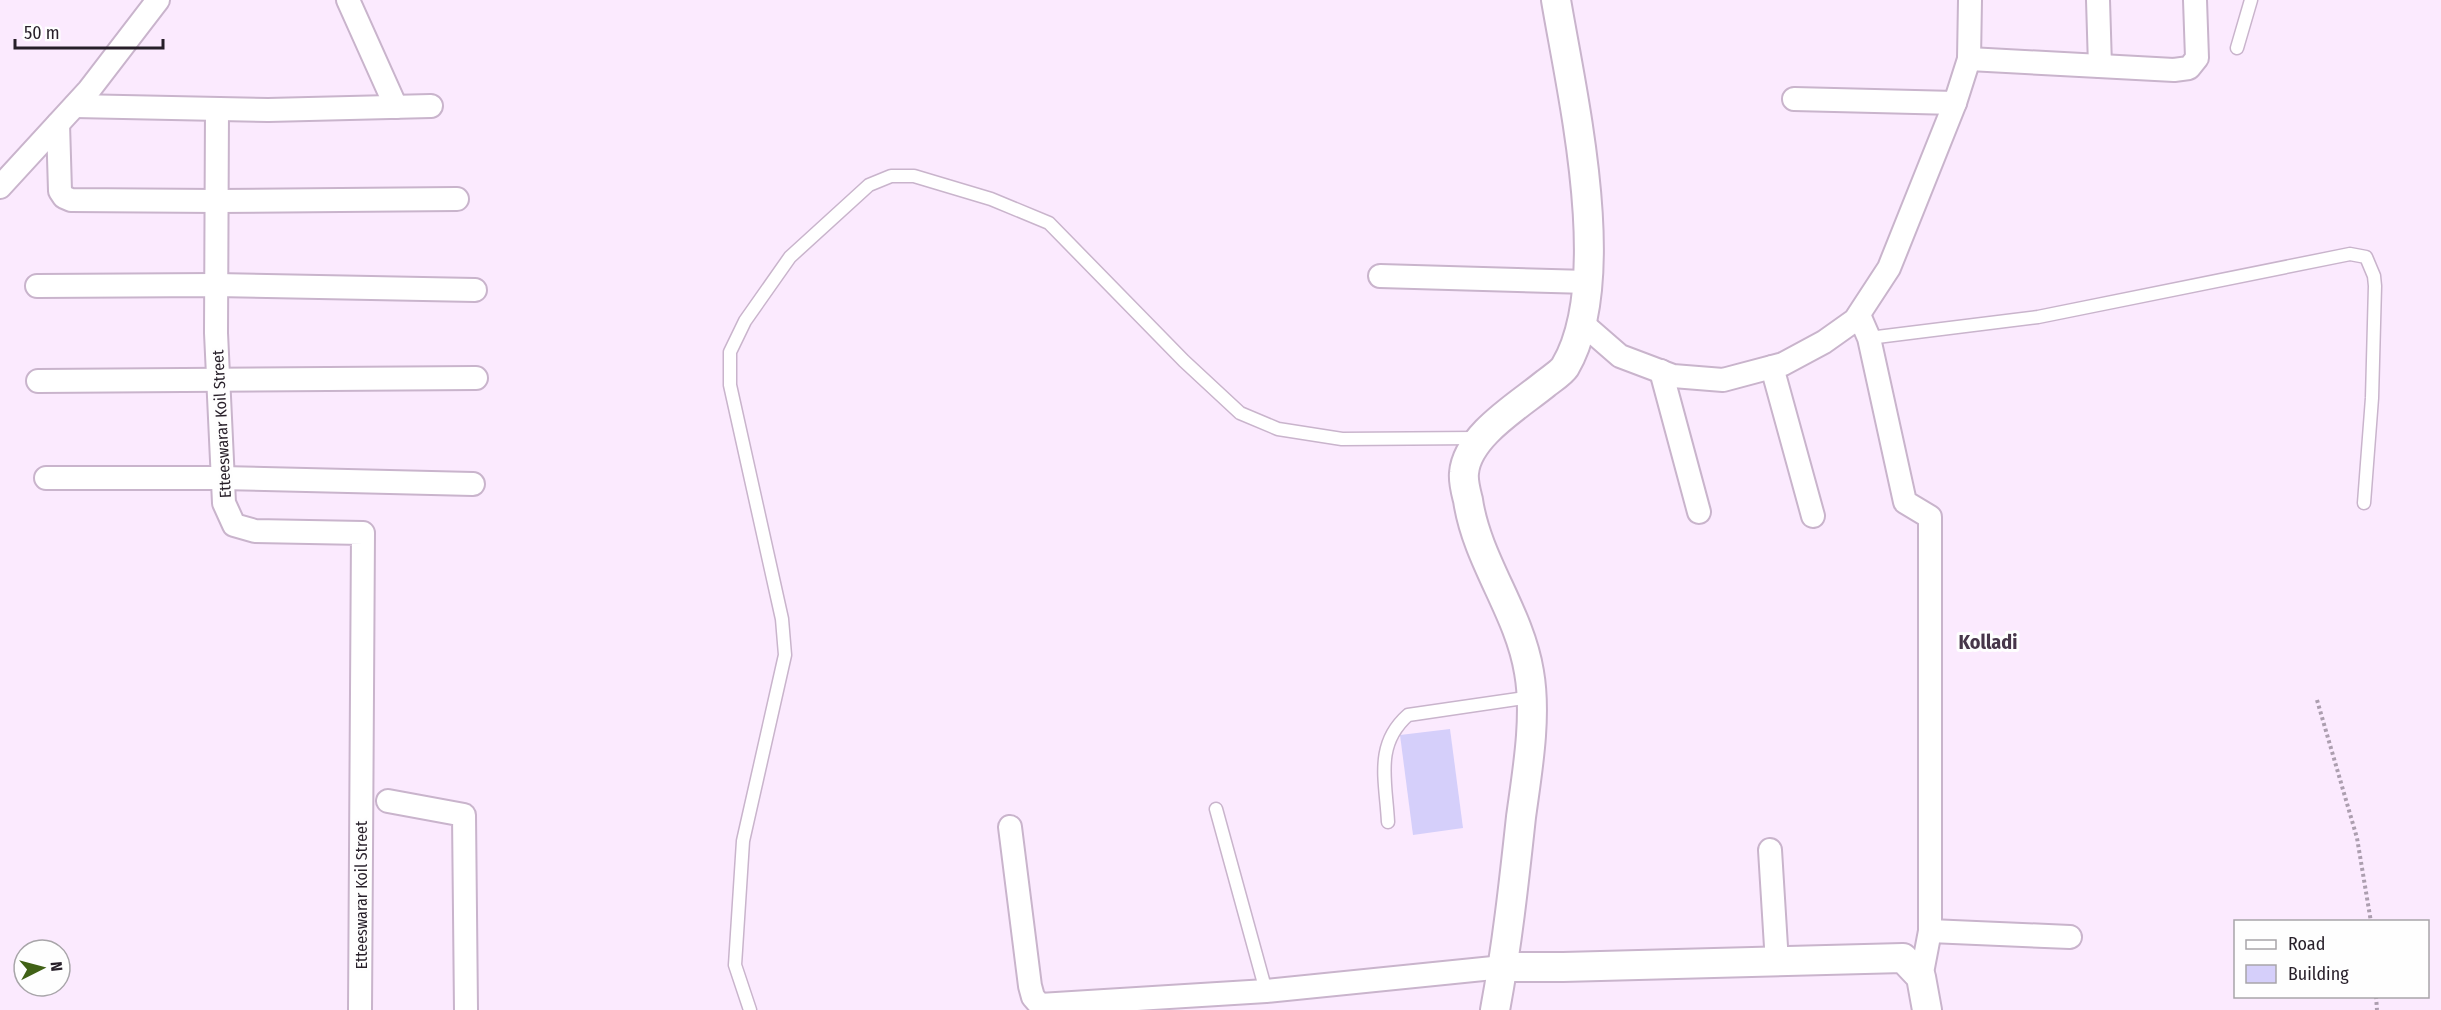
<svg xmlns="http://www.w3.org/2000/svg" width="2441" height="1010" font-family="'Fira Sans Condensed',sans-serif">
  <rect width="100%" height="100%" fill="#fbeafe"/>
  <polygon fill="#d5cffa" points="1450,729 1463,828 1413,835 1400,735"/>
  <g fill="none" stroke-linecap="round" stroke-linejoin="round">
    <defs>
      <g id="service">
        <polyline points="2237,48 2251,0"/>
        <polyline points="1869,338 2038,317 2350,254 2366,257 2374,276 2375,286 2372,398 2364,503"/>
        <polyline points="1216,809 1266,991"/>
        <path d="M1388,822c-2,-41 -14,-77 20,-107l123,-18"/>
        <polyline points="750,1010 735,965 743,841 785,655 782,619 730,385 730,352 745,321 790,257 869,185 891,176 914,176 991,199 1049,223 1184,361 1240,413 1278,429 1342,439 1478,438"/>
      </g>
      <g id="minor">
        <polyline points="348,0 396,107"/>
        <polyline points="2098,0 2100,66"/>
        <polyline points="1969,59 2174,70 2189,68 2197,58 2195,0"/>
        <polyline points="1794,99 1955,103"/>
        <polyline points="75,106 268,110 431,106"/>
        <polyline points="217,109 216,333 224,503 234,525 255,531 363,533 360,1010"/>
        <polyline points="58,124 60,191 64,197 71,200 217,201 457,199"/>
        <polyline points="0,187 89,90 158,0"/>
        <polyline points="1380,276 1588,282"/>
        <polyline points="37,286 216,285 475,290"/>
        <polyline points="1859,315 1869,338 1905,502 1930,517 1930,931 1921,978"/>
        <polyline points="1582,323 1620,356 1673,376 1723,380 1783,364 1824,342 1855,320 1889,268 1955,103 1969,59 1970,0"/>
        <polyline points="1772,367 1813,516"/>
        <polyline points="1661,371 1699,512"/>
        <polyline points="38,381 476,378"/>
        <polyline points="46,478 221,478 473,484"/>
        <polyline points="388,801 464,815 466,1010"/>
        <polyline points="1010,827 1030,986 1033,997 1040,1005 1266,991 1503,967"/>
        <polyline points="1770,850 1777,963"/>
        <polyline points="1930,931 2070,937"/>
      </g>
      <g id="tertiary">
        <polyline points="1503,967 1563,967 1903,958 1921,977 1927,1010"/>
        <path d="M1495,1010c12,-64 19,-128 26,-193 6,-44 16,-100 8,-145 -10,-61 -52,-111 -61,-172 -2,-8 -5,-18 -4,-27 3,-37 54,-67 81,-89 6,-5 16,-11 20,-17 51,-86 7,-272 -9,-367"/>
      </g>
    </defs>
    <use href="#service" stroke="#c9b4cc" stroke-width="15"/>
    <use href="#minor" stroke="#c9b4cc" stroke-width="26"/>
    <use href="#tertiary" stroke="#c9b4cc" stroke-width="32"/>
    <g stroke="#ac9eaf" stroke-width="4" stroke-dasharray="3 3" stroke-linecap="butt">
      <polyline points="2317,700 2357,838 2371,922"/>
      <polyline points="2376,996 2377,1010"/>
    </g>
    <use href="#service" stroke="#fff" stroke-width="12"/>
    <use href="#minor" stroke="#fff" stroke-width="22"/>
    <use href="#tertiary" stroke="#fff" stroke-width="28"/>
  </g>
  <g text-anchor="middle" stroke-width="6" stroke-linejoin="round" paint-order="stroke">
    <g font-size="16" fill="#271f29" stroke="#fefefe">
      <text transform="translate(221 424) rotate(-93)" y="6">Etteeswarar Koil Street</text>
      <text transform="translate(361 895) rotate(-90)" y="6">Etteeswarar Koil Street</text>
    </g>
    <g font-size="20" font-weight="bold" fill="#47364a" stroke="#fefefe">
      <text x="1988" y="649">Kolladi</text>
    </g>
  </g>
  <rect x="2234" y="920" width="195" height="78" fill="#fefefe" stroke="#a8a5a9" stroke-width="1.5"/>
  <rect x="2246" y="940" width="30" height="9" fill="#ffffff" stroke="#a8a5a9" stroke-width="1.5"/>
  <text x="2288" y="950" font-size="18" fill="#271f29">Road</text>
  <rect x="2246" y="965" width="30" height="18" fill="#d5cffa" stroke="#a8a5a9" stroke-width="1.5"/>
  <text x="2288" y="980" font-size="18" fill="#271f29">Building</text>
  <g transform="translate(42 968) rotate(84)"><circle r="28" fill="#fefefe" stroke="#a8a5a9" stroke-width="1.5"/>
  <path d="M0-4.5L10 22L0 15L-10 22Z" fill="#406116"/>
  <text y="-9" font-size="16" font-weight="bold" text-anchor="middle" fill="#271f29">N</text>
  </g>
  <path d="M15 39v9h148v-9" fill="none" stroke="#271f29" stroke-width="3"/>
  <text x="24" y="39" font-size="18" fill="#271f29" stroke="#fefefe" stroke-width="4.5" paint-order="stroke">50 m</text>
</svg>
